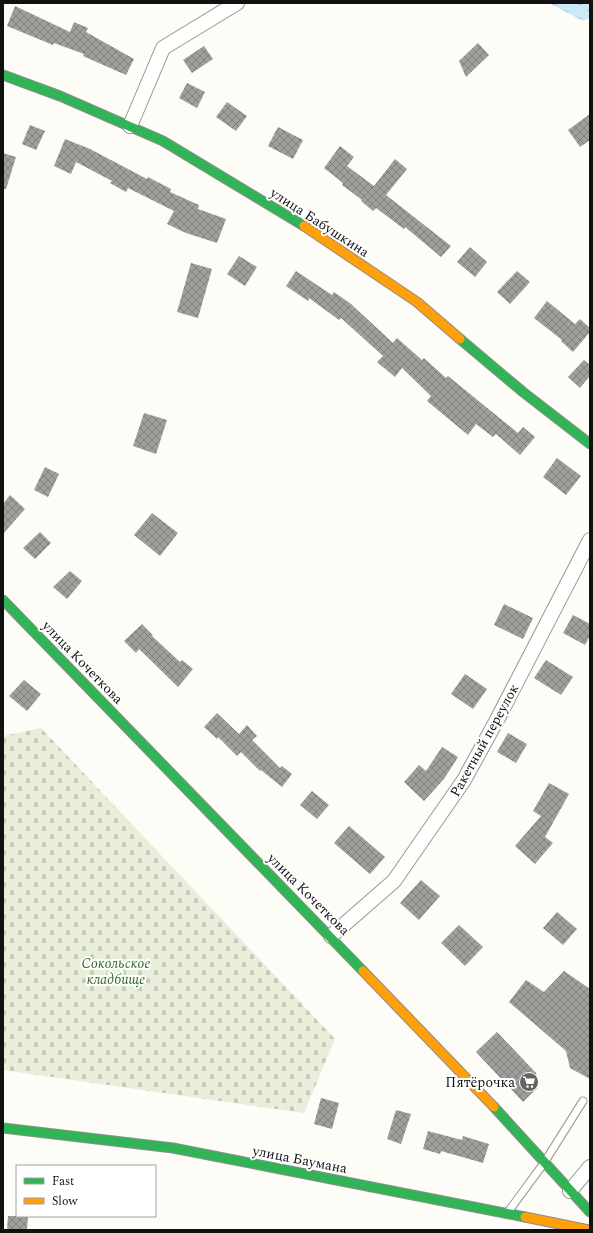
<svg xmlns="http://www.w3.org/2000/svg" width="593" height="1233" font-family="Spectral,serif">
  <defs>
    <pattern id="cemetery-stones" width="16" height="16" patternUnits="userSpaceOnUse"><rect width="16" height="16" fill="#e9eedb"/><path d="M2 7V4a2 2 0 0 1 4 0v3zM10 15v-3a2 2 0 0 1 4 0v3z" fill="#c7cbbb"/></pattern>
    <pattern id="water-ripples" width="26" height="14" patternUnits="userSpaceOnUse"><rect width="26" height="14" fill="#cde8f7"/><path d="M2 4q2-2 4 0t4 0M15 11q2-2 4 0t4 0" fill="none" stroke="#afc6d3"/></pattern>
    <pattern id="building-cross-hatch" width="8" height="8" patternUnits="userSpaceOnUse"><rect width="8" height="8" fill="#a19f9c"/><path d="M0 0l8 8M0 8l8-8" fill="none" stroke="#82807e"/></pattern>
  </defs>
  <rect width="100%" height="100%" fill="#fdfcf7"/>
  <polygon fill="url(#cemetery-stones)" points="41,728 335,1039 304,1113 3,1070 3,736"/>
  <polygon fill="url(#water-ripples)" points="549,3 590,3 590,18 583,21"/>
  <g fill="url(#building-cross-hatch)">
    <polygon points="15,6 70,32 74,22 88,28 86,32 134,59 126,75 83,56 84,54 54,43 53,45 7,26"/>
    <polygon points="478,43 489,55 466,77 459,61"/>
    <polygon points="204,46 213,59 192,73 183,60"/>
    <polygon points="187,83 205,92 197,108 179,98"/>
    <polygon points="227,102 247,116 236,131 216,117"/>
    <polygon points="590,114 590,140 580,147 568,130"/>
    <polygon points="30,125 45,131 36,150 22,144"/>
    <polygon points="278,127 303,140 293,159 268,146"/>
    <polygon points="65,139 90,149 147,179 148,177 171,189 170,192 199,205 198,209 226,219 217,243 186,233 167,224 174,211 128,188 126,192 110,183 112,181 76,162 71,174 54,166"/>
    <polygon points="340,146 354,157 347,166 374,186 395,159 407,169 386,195 451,246 441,257 405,227 404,229 376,208 373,211 361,201 362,200 342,185 343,183 324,168"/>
    <polygon points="3,153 16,157 6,189 3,189"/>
    <polygon points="470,247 487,262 475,277 457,262"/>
    <polygon points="239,256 257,267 245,286 227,274"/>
    <polygon points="191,263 212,269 198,318 177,312"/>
    <polygon points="296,271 332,295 334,292 351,304 393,343 397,338 422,360 424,358 446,378 448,376 518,433 523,427 535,437 520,455 496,434 493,437 476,424 468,435 427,401 431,396 402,368 395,377 377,362 383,356 341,318 339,320 309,298 308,301 286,286"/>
    <polygon points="517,271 530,282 510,304 497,292"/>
    <polygon points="547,301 575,324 580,319 590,328 590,332 573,352 561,341 562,340 534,318"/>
    <polygon points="584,360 590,365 590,376 580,388 568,377"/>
    <polygon points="144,413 167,420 156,454 133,446"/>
    <polygon points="557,458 581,476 566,495 543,477"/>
    <polygon points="45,467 59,474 48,497 34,490"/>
    <polygon points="10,495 25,509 3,534 3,504"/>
    <polygon points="152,513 178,533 160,556 134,535"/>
    <polygon points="40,532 51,543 35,559 23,548"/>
    <polygon points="70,571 82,581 67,599 53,587"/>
    <polygon points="504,604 533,618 523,639 494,625"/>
    <polygon points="573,615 590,624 590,636 585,645 563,633"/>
    <polygon points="142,624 153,635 152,636 180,662 182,660 193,669 178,687 139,649 136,653 124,641"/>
    <polygon points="546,660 573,677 561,695 534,678"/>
    <polygon points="465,674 487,689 473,709 451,694"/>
    <polygon points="24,680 41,694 27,711 9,696"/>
    <polygon points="217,713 239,734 247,725 257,736 252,740 280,768 282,766 292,774 282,787 261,770 260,771 241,752 237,756 218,737 217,739 204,727"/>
    <polygon points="508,733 527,744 516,763 497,752"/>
    <polygon points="442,747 458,757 444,779 424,801 404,782 419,765 426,771"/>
    <polygon points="549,783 569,794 545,837 553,843 535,864 515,846 541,816 533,811"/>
    <polygon points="312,791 329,805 317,819 300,805"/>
    <polygon points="349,826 385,857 370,874 334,843"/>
    <polygon points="421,880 440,896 419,920 400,903"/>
    <polygon points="557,912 577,929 563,945 543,928"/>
    <polygon points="459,925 483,947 465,966 441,943"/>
    <polygon points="564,971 590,989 590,1079 570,1068 566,1051 509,1002 526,980 544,992"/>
    <polygon points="497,1032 536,1073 537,1088 523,1102 476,1052"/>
    <polygon points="321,1098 339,1103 332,1129 314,1124"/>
    <polygon points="396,1110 411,1114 401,1144 387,1139"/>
    <polygon points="428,1131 462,1140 463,1136 489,1144 483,1163 441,1151 440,1154 423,1149"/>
    <polygon points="8,1216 28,1216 27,1230 7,1230"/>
  </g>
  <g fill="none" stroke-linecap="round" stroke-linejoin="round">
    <defs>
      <polyline id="lane" points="508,1212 544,1163 583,1101"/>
      <g id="street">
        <polyline points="130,126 163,48 237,3"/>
        <polyline points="331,936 394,881 464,780 498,718 590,540"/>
        <polyline points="570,1191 590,1167"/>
      </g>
      <g id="fast">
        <polyline points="3,75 60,96 163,141 304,226"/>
        <polyline points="460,339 523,392 590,444"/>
        <polyline points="3,600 363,971"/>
        <polyline points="494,1107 590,1212"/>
        <polyline points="3,1128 173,1148 525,1217"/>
      </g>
      <g id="slow">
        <polyline points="304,226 417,302 460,339"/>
        <polyline points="363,971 494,1107"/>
        <polyline points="525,1217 589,1230"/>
      </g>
    </defs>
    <use href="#lane" stroke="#979795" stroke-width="9"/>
    <use href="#street" stroke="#979795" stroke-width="16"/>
    <use href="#fast" stroke="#8e8d8b" stroke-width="11"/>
    <use href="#slow" stroke="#8e8d8b" stroke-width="11"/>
    <use href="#lane" stroke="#fffffe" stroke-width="7"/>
    <use href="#street" stroke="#fffffe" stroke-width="14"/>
    <use href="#fast" stroke="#30b455" stroke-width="9"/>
    <use href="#slow" stroke="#ff9f0a" stroke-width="9"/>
  </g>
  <defs>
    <symbol id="supermarket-disc" viewBox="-11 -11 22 22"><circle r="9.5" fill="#646362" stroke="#fff"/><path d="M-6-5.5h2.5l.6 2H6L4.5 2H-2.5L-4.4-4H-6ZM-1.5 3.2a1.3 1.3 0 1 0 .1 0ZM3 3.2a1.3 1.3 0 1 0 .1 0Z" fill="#fff"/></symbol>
  </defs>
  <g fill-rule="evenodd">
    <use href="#supermarket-disc" x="518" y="1071" width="22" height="22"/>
  </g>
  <g text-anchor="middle" stroke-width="4" stroke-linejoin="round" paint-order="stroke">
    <g font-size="14" fill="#111" stroke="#fff">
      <text transform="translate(320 222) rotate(33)" y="5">улица Бабушкина</text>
      <text transform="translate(83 662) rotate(46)" y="5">улица Кочеткова</text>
      <text transform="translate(484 740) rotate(-61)" y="5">Ракетный переулок</text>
      <text transform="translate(309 894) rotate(45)" y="5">улица Кочеткова</text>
      <text transform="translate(300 1159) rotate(11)" y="5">улица Баумана</text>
    </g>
    <g font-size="14" font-style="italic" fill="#2f6b1f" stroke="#fff">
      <text x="116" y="968">Сокольское<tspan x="116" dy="16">кладбище</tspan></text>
    </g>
    <g font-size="14" fill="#111" stroke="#fff" text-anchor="end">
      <text x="515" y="1087">Пятёрочка</text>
    </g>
  </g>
  <rect width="593" height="1233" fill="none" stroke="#111111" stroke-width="8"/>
  <rect x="16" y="1165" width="140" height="52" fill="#ffffff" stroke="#a0a0a0"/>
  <rect x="24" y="1178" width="20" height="6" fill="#30b455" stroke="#a0a0a0"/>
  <text x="52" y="1185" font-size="12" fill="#111111">Fast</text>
  <rect x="24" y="1198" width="20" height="6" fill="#ff9f0a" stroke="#a0a0a0"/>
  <text x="52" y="1205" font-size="12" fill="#111111">Slow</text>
</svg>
